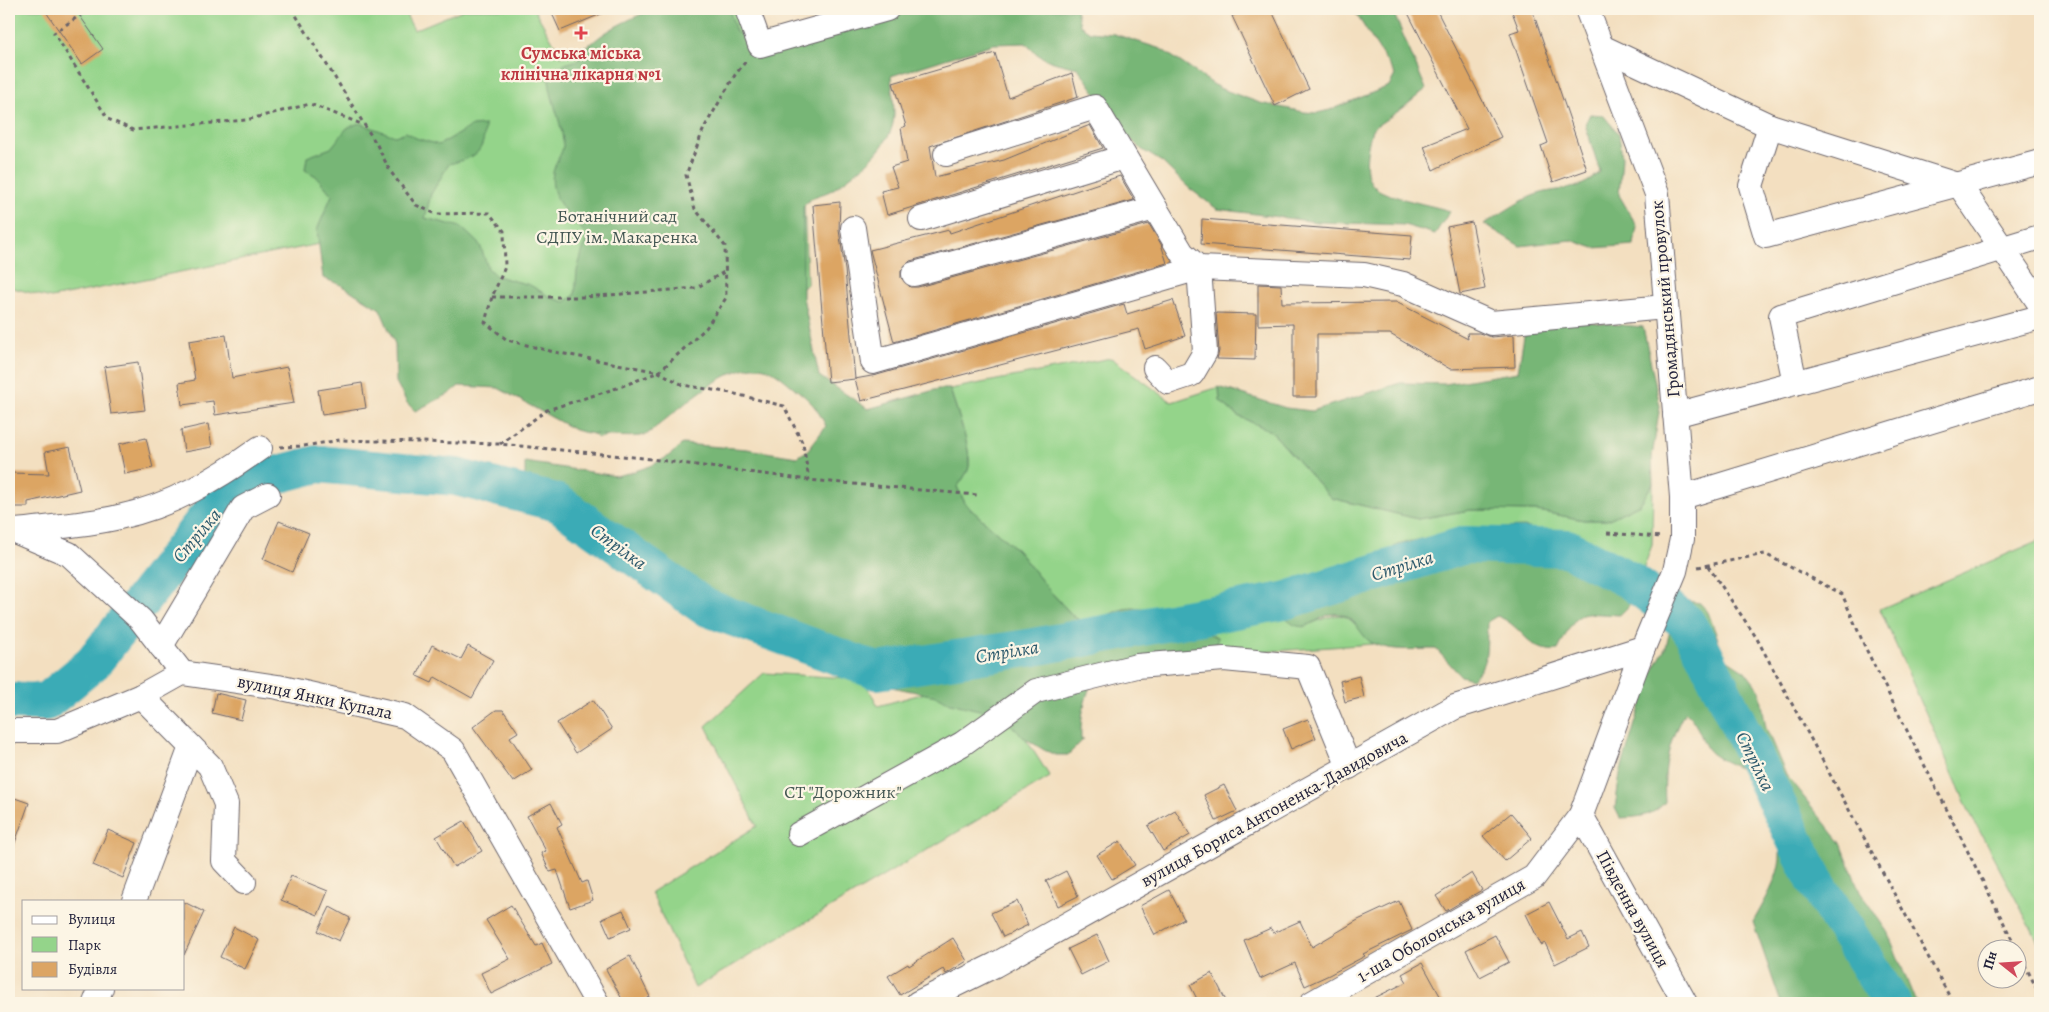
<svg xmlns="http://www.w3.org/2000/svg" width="2049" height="1012" font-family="Alegreya,serif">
  <rect width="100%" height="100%" fill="#fcf5e5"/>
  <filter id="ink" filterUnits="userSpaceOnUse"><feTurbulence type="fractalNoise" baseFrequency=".02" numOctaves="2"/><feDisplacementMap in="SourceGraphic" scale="10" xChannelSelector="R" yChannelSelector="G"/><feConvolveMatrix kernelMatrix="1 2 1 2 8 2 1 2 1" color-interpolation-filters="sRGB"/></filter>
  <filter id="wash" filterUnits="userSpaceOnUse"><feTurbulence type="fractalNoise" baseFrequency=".0096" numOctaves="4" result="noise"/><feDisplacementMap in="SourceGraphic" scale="20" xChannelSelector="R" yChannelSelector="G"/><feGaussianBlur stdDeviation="1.12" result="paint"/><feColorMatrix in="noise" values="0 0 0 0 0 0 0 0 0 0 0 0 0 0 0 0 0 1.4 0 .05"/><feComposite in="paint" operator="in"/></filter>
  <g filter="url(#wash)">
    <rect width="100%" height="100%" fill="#f3dfc0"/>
    <g fill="#94d48a" stroke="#5b7b62">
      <polygon points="9,9 403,9 414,30 465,9 534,9 562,57 665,9 741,9 804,199 807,284 726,369 650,428 598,438 344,239 51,298 9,287"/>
      <path d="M1111,358l61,44 47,-15 1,14 18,15 33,15 60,67 87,21 52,-9 67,1 47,9h23l33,-16 13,-21 -1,62 -14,39 -13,-20 -228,-19 -20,16 -74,25 -1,41c45,-17 39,-19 71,17l-169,12 13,-18c-26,-13 -62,-35 -93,-29 -12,3 -25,12 -36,17l-15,-10 -24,-26 -32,-40 -51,-45 -9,-18c4,-5 8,-11 11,-17 6,-16 -13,-63 -18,-81z"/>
      <polygon points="2040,540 2040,945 1969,811 1880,609"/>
      <polygon points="764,673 864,679 878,706 986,676 1050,777 695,988 651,892 757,826 706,726"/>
    </g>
    <g fill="#77b676" stroke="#4c6c58">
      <path d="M653,9h76l7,23 12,7 140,-24 17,-6h171l4,16 10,7 24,2 47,15 58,39 41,15 44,9 13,1 13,-3 59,-24 6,-11 -42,-66h39l34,80 -23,19 -31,21c-4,16 -12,47 4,59 10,9 59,18 74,23l-15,23 -31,-9 -87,-3 -100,-13 -28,-21 -27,-26 -21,-13 -18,-17 -45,-64c-22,-5 -38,-7 -52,-25l-33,1 -102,32c1,13 3,26 3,39 -1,32 -36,56 -59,73 -13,9 -20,4 -32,19v90l16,79 49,33 70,-20h12c5,18 24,65 18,81 -3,6 -7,12 -11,17l9,18 51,45 32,40 24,26 15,10c11,-5 25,-15 36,-17 31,-6 67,16 94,29l-4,11 -122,33c-8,18 -12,39 -11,58l3,-1 -16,16h-12l-12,-5 -21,-13 -17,-17 -10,-6 -46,-11 -14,-7 -79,-16 -25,-8 -83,-45 -91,-40 -11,-7 -25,-28 -97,-63v-27l91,14c23,-5 51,-14 66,-32l65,5 50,8 10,-6 19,-25c-11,-22 -16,-25 -34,-40 -10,-8 -20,-18 -33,-19 -34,-3 -86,48 -113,68 -16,4 -55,0 -71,-5l-77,-42 -39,-2 -10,8 -34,17 -8,-8 -11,-21 -1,-38 -15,-35 -39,-24 -18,-7 -6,-48 15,-35 -16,-19 -11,-6 2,-13 24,-9 16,-20 12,-5 36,13 11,-4 10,6 23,7 33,-19 13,-1c-1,30 -10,32 -36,39l-18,30 -6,24 36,9 19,18 8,23 8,8 34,9 22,13 13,4 10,-7 2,-24 10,-36c-18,-19 -43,-41 -32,-69 3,-10 9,-13 8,-25 -2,-24 -16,-47 -14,-72l29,-9c17,-27 46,-38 75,-51z"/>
      <path d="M1590,114l13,1 16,19 3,24 -3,37 18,31 -3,19 -40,3 -23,-8 -51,6 -36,-22c16,-9 34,-23 51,-29 26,-9 42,-1 65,-23l-15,-48z"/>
      <polygon points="1569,320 1643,327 1660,406 1652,457 1653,483 1640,504 1607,520 1584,520 1537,511 1470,510 1418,519 1331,498 1271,431 1238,416 1220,401 1219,387 1286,408 1312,411 1400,383 1445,384 1518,372 1524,336 1534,329"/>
      <path d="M1524,527l61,13 40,24 13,20 -10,23 -8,8c-45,-2 -41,-7 -62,35 -30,4 -35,-25 -61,-34l-10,6c-1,22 3,42 -15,57l-11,-3 -25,-27c-19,0 -43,3 -62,-5 -14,-6 -17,-27 -34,-30 -23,-4 -34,30 -58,0l21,-28 74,-25 20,-16 60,-15z"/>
      <path d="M1688,601l12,2 8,9 17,46 20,13 15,20 6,37 20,47 55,68 19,49 28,41 28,70h-135l-28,-81c26,-46 39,-67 13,-118 -5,-10 -10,-21 -18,-29 -10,-10 -26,-13 -37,-22 -9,-7 -10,-28 -26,-41 -17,29 -22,57 -20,90 -13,15 -26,15 -45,16l-5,-10 5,-35 29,-95 17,-31 10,-42z"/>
    </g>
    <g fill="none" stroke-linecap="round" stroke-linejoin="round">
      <polyline stroke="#3aabb6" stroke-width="38" points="9,701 46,702 93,663 214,508 268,477 318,464 456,477 558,503 705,607 877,671 1028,648 1284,601 1465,545 1567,548 1629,580 1686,622 1704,653 1815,881 1892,1003"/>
    </g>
    <g id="blocks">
      <g fill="#dca564">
        <polygon points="44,9 75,9 103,49 82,64"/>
        <polygon points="550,9 613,9 560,31"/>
        <polygon points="1248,9 1271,9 1309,89 1275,106 1232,16"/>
        <polygon points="1406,9 1436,9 1501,137 1433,170 1424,146 1467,129"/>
        <polygon points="1511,9 1532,9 1587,170 1553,182 1541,146 1548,143 1510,33 1519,30"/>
        <polygon points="995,53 1008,97 1072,73 1078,97 930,146 935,177 1004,160 1090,125 1103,148 887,215 881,191 898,187 891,167 907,162 901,128 906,126 893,83"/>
        <polygon points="1120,176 1134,200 910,261 901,270 901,278 910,287 918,287 1149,224 1161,244 1167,263 894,342 870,250 949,230 950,233"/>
        <polygon points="840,202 839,230 845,270 855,379 828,382 813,205"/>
        <polygon points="1202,219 1412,235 1410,260 1201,244"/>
        <polygon points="1472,222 1485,289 1460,294 1447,227"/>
        <polygon points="1258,284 1281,285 1282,303 1396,302 1468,339 1467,333 1479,333 1492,337 1514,335 1515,367 1450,369 1390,334 1317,334 1317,397 1293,397 1293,324 1258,325"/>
        <polygon points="1173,300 1185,336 1145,349 1139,329 861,401 855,379 877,375 1124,304 1127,314"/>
        <polygon points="1216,313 1256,314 1255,360 1217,359 1219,351"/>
        <polygon points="226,335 232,378 287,367 294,403 215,415 213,401 182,405 179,383 195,380 189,341"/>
        <polygon points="138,362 145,410 111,414 104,367"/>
        <polygon points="362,383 366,408 322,415 318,390"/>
        <polygon points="208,424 212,447 184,452 181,430"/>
        <polygon points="146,438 153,468 125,474 119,444"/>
        <polygon points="70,447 80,490 28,502 28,507 9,507 9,473 49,474 45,452"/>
        <polygon points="279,521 309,533 292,572 263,559"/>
        <polygon points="432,645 461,659 468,646 493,660 472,698 435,677 432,683 417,676"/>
        <polygon points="1359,676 1364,697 1345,702 1340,681"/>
        <polygon points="216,693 246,700 241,720 212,713"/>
        <polygon points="593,700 612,729 576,753 557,723"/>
        <polygon points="496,710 503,710 518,732 510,737 532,770 513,782 473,727"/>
        <polygon points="1308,719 1316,738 1291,749 1283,729"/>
        <polygon points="1224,785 1237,811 1216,821 1204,795"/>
        <polygon points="9,796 29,803 11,854 9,854"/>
        <polygon points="551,803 562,824 557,827 582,883 587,881 593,900 570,908 557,870 550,872 541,853 546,851 527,816"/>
        <polygon points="1175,810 1190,835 1163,851 1148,826"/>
        <polygon points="1511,813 1532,838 1505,861 1483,836"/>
        <polygon points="464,821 482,851 454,867 436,837"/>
        <polygon points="108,830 137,843 123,878 93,865"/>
        <polygon points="1120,841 1135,865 1112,879 1097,855"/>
        <polygon points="1066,871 1078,896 1058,906 1046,881"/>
        <polygon points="1472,873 1482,890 1446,911 1436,896"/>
        <polygon points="291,876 328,891 318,915 281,900"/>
        <polygon points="1169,890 1184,919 1155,935 1140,906"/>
        <polygon points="1017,901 1028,925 1003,937 991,913"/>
        <polygon points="1399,901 1412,930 1363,954 1365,956 1329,975 1305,986 1295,963 1260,979 1244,940 1271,928 1273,933 1300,921 1312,947 1358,920"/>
        <polygon points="184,902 204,912 184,955"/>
        <polygon points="1549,902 1568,939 1582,932 1589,947 1555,964 1545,943 1541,945 1526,914"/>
        <polygon points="511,905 536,946 542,943 552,964 491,994 481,973 510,959 486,920"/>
        <polygon points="330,907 350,918 339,941 318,931"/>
        <polygon points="623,910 631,928 610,937 602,919"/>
        <polygon points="234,927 259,940 245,969 220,957"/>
        <polygon points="1097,935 1109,961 1081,975 1068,949"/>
        <polygon points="1495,935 1509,962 1480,977 1466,950"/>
        <polygon points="953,938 967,961 946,974 943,969 900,995 888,976 908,964 909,966"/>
        <polygon points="630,956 650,997 639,1003 624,1003 606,969"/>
        <polygon points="1422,963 1444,1003 1364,1003 1407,982 1402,974"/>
        <polygon points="1212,973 1227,1003 1199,1003 1190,985"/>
      </g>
    </g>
  </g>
  <g filter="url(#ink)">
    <use href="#blocks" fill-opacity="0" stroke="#6b646a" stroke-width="1"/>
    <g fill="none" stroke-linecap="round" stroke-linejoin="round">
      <defs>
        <g id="minor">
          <polyline points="747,9 760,45 887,9"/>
          <polyline points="1604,48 1770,126 1960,186 2040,304"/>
          <polyline points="1770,126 1751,186 1766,236 2040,162"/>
          <polyline points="946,154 1095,107 1182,253 1199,268 1364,275 1403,284 1491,323 1665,307"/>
          <polyline points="921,219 1124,157"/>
          <polyline points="853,228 873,362 1199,268 1205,352 1192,374 1168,382 1155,368"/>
          <polyline points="914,274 1155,208"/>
          <polyline points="1795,383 1781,316 2040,237"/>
          <polyline points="1675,415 2040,317"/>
          <polyline points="1682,497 2040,388"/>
          <path d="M9,530l7,1c34,-4 70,-6 103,-14 52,-11 98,-38 141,-69"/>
          <polyline points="17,532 69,554 141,620 182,673"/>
          <polyline points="161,646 243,508 268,495"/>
          <polyline points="141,696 210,766 226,804 224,861 244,882"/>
          <polyline points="9,731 57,731 141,696 182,673 278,687 405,716 453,750 597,1003"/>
          <polyline points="1581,815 1685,1003"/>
          <polyline points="799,834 962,744 1036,691 1137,666 1224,659 1308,667 1349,767"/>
          <polyline points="134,901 191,747"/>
          <polyline points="95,1003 101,988"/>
          <polyline points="918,1003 995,965 1455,707 1643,648"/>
          <polyline points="1312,1003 1534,877 1581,815 1643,648 1675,571 1682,539 1682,497 1657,194 1587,9"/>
        </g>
      </defs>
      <use href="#minor" stroke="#6b646a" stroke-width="26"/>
      <g stroke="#6b646a" stroke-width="3" stroke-dasharray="4 4" stroke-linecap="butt">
        <polyline points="89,9 54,33 108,119 133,130 246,120 310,104 364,125"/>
        <polyline points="292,9 377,145 390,171 416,205 436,214 489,213 504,231 505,267 492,297 485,322 507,340 554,352 659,372 683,385 731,393 784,406 803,444 809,480"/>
        <polyline points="492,297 585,297 696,288 726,271"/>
        <polyline points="500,444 547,410 617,388 659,372 706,328 726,298 725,246 695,209 686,175 704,128 735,75 746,61"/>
        <polyline points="280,447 304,446 340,440 499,444 643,458 809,480 977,495"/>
        <polyline points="1607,533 1661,537"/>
        <polyline points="1708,566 1756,637 1953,1003"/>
        <polyline points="1698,567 1765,554 1842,594 1865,647 2040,995"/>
      </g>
      <use href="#minor" stroke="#fff" stroke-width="24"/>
    </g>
  </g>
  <path fill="#e0444e" stroke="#fcf5e5" stroke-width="2" d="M578.5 25.5h5v5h5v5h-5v5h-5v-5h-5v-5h5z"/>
  <g text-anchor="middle" stroke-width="4.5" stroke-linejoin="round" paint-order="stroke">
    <g font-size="18" font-weight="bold" fill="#be3a42" stroke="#fcf5e5">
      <text x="581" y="59">Сумська міська<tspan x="581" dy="21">клінічна лікарня №1</tspan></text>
    </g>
    <g font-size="18" fill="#445753" stroke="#fcf5e5">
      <text x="617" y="222">Ботанічний сад<tspan x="617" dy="21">СДПУ ім. Макаренка</tspan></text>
      <text x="843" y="798">СТ "Дорожник"</text>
    </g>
    <g font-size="18" fill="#22223b" stroke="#fcf5e5">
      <text transform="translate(1665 299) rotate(-95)" y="6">Громадянський провулок</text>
      <text transform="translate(315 697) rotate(12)" y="6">вулиця Янки Купала</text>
      <text transform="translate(1274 809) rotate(-29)" y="6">вулиця Бориса Антоненка-Давидовича</text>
      <text transform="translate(1633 909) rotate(61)" y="6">Південна вулиця</text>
      <text transform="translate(1441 930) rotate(-30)" y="6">1-ша Оболонська вулиця</text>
    </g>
    <g font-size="19" font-style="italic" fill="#2c596c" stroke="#fcf5e5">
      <text transform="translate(196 535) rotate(-50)" y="7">Стрілка</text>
      <text transform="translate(619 546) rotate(36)" y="7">Стрілка</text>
      <text transform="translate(1402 565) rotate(-17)" y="7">Стрілка</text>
      <text transform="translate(1007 651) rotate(-9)" y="7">Стрілка</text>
      <text transform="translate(1756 761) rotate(64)" y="7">Стрілка</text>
    </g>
  </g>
  <rect width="2049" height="1012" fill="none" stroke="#fcf5e5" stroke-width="30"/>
  <rect x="22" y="900" width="162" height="90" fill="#fcf5e5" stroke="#a5a1a1"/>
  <rect x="32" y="916" width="25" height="8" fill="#ffffff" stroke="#a5a1a1"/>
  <text x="68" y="924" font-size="15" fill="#22223b">Вулиця</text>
  <rect x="32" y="937" width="25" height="15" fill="#94d48a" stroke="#a5a1a1"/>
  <text x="68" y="950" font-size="15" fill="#22223b">Парк</text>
  <rect x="32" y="962" width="25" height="15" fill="#dca564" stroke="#a5a1a1"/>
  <text x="68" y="974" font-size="15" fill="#22223b">Будівля</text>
  <g transform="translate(2002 964) rotate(287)"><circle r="24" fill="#fcf5e5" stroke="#a5a1a1"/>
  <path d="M0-4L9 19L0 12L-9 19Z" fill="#d1495b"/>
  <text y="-8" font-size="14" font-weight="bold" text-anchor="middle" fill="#22223b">Пн</text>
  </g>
</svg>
